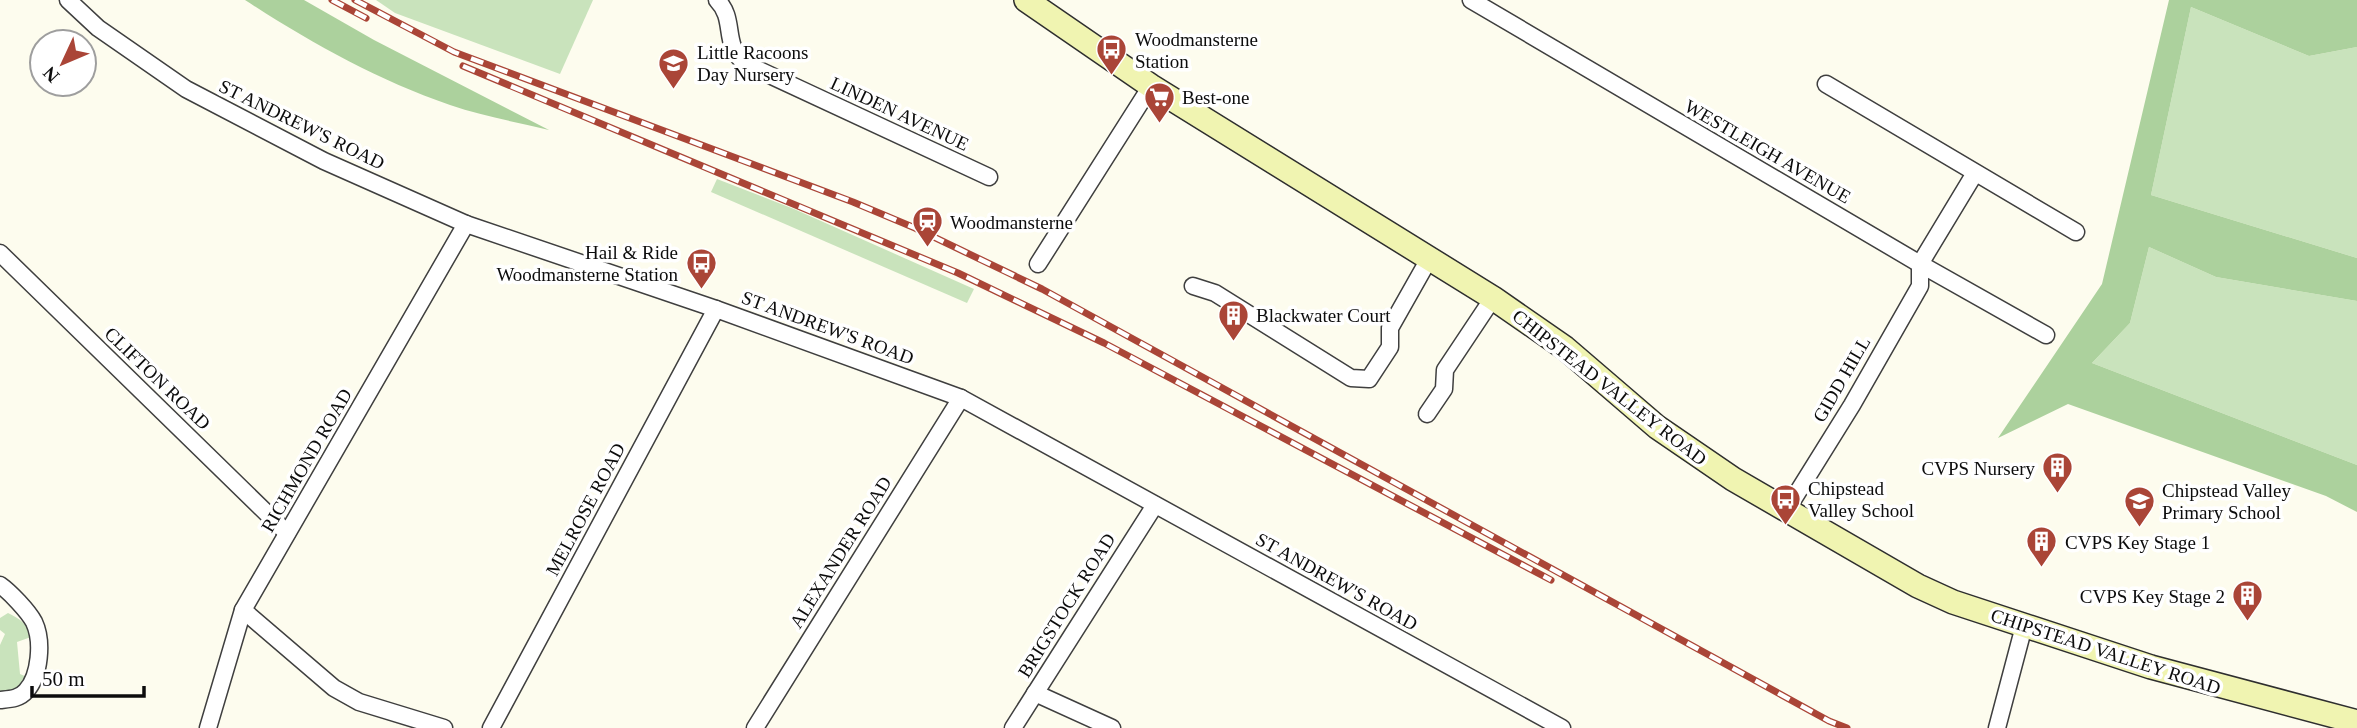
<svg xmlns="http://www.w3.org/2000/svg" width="2357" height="728" font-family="Georgia,serif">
  <rect width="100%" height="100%" fill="#fdfcee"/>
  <g fill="#c9e3bc">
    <polygon points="376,0 593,0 560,74 395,13"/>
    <polygon points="2191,7 2309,56 2357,47 2357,258 2151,195"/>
    <polygon points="717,179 794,209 974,289 967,303 711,192"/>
    <polygon points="2149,247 2216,277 2357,301 2357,465 2092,363 2130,323"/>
    <path d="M8,613c12,6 20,11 23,24l-14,5 3,32 7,3c-7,10 -13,17 -27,15v-47l5,-11 -5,-4v-12z"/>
  </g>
  <g fill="#acd19d">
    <path d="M245,0h59l70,40 175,90c-33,-8 -67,-14 -99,-25 -73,-25 -141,-63 -205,-105z"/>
    <polygon points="2169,0 2357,0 2357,47 2309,56 2191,7 2151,195 2357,258 2357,301 2216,277 2149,247 2130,323 2092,363 2357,465 2357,512 2326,496 2068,404 1998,438 2102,284"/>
  </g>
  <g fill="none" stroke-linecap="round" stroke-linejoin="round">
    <defs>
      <g id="minor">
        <polyline points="68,0 98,28 186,89 324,161 466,224 716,309 961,398 1562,728"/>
        <path d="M717,0c20,20 4,45 29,64l243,113"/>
        <polyline points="1471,0 1920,264 2046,335"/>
        <polyline points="1826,84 2076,232"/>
        <polyline points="0,253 287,533"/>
        <polyline points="1038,264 1151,86"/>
        <polyline points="1193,286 1215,293 1351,378 1369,379 1390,347 1390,328 1429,259"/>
        <polyline points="1427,414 1444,389 1445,370 1493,298"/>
        <polyline points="1786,511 1852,405 1920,286 1920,264 1975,173"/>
        <path d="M0,585c10,7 28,26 34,37 9,19 6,54 -8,69 -7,8 -16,8 -26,9"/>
        <polyline points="243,610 334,688 359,702 444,728"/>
        <polyline points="1035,693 1112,728"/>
        <polyline points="208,728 243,610 466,224"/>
        <polyline points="491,728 716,309"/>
        <polyline points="755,728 961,398"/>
        <polyline points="1013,728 1155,505"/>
        <polyline points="1997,728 2024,626"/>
      </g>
      <polyline id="secondary" points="1026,0 1151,86 1493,298 1565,348 1657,427 1733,479 1918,586 1953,602 2151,667 2357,722"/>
    </defs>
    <use href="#minor" stroke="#3f3f3f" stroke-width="19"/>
    <use href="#secondary" stroke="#2e2e2e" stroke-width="26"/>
    <use href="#minor" stroke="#fff" stroke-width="16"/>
    <use href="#secondary" stroke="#f0f4b1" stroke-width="23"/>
    <defs>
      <g id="rail">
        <polyline points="332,0 366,18"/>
        <polyline points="355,0 454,52 853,202 915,228 1042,289 1829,721 1847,728"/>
        <polyline points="463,66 958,273 1104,343 1551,580"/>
      </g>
    </defs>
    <use href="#rail" stroke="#aa4537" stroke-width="7"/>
    <use href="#rail" stroke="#fff" stroke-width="4.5" stroke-dasharray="13" stroke-linecap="butt"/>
  </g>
  <defs>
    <symbol id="bus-pin" viewBox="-11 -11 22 30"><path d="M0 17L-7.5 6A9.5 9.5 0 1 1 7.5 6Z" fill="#aa4537" stroke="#fff"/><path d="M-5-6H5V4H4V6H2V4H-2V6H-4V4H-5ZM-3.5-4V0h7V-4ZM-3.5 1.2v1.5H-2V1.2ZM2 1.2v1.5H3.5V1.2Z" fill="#fff"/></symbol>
    <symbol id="school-pin" viewBox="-11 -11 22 30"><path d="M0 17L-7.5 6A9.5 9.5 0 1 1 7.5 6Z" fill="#aa4537" stroke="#fff"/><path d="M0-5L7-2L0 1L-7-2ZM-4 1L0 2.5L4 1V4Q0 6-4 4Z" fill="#fff"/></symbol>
    <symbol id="supermarket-pin" viewBox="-11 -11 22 30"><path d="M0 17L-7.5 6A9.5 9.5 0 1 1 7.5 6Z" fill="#aa4537" stroke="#fff"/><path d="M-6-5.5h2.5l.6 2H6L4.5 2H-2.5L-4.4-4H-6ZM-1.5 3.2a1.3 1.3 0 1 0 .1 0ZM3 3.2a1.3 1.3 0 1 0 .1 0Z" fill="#fff"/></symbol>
    <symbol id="station-pin" viewBox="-11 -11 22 30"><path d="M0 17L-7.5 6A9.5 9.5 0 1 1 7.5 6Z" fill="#aa4537" stroke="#fff"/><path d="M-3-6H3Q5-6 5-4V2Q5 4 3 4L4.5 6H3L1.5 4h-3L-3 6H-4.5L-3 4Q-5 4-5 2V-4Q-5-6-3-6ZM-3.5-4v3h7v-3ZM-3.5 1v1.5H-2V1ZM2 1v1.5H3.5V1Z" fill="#fff"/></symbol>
    <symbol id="building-pin" viewBox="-11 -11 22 30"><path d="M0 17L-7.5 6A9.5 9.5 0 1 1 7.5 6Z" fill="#aa4537" stroke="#fff"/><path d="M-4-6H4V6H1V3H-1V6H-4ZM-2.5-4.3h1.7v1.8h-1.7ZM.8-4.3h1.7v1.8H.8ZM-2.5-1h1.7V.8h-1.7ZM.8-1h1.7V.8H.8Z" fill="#fff"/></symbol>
  </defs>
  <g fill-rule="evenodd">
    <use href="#bus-pin" x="1094" y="32" width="35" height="47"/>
    <use href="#school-pin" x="656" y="46" width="35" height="47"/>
    <use href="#supermarket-pin" x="1142" y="80" width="35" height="47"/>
    <use href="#station-pin" x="910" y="204" width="35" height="47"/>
    <use href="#bus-pin" x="684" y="246" width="35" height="47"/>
    <use href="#building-pin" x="1216" y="298" width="35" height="47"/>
    <use href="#building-pin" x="2040" y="450" width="35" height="47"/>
    <use href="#bus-pin" x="1768" y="482" width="35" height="47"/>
    <use href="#school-pin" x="2122" y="484" width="35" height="47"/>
    <use href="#building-pin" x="2024" y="524" width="35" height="47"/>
    <use href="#building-pin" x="2230" y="578" width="35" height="47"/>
  </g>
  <g text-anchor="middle" stroke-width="7" stroke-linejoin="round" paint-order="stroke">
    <g font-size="19" fill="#0c0c0c" stroke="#fff" text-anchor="start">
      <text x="1135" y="46">Woodmansterne<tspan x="1135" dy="22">Station</tspan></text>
      <text x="697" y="59">Little Racoons<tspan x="697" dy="22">Day Nursery</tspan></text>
      <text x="1182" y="104">Best-one</text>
      <text x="950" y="229">Woodmansterne</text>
      <text x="678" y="259" text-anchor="end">Hail &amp; Ride<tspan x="678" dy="22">Woodmansterne Station</tspan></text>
      <text x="1256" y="322">Blackwater Court</text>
      <text x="2035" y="475" text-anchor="end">CVPS Nursery</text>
      <text x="1808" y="495">Chipstead<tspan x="1808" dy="22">Valley School</tspan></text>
      <text x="2162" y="497">Chipstead Valley<tspan x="2162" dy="22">Primary School</tspan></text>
      <text x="2065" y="549">CVPS Key Stage 1</text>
      <text x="2225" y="603" text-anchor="end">CVPS Key Stage 2</text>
    </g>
    <g font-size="19" fill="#0c0c0c" stroke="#fff">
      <text transform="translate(900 113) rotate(25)" y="7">LINDEN AVENUE</text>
      <text transform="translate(302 124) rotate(26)" y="7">ST ANDREW'S ROAD</text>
      <text transform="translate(1768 151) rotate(30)" y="7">WESTLEIGH AVENUE</text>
      <text transform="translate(828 327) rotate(20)" y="7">ST ANDREW'S ROAD</text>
      <text transform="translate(158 378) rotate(44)" y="7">CLIFTON ROAD</text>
      <text transform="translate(1841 379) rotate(-60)" y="7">GIDD HILL</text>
      <text transform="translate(1610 387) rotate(38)" y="7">CHIPSTEAD VALLEY ROAD</text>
      <text transform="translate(306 460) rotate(-60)" y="7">RICHMOND ROAD</text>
      <text transform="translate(585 509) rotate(-62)" y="7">MELROSE ROAD</text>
      <text transform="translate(840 552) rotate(-58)" y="7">ALEXANDER ROAD</text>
      <text transform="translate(1337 581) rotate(29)" y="7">ST ANDREW'S ROAD</text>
      <text transform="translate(1066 605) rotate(-58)" y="7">BRIGSTOCK ROAD</text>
      <text transform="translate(2106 651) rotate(18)" y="7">CHIPSTEAD VALLEY ROAD</text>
    </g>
  </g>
  <g transform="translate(63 63) rotate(226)"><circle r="33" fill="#ffffff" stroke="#9e9e9e" stroke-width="2"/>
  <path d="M0-5L12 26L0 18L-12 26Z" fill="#aa4537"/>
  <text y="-10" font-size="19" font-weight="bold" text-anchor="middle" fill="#0c0c0c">N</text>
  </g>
  <path d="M32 686v10h112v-10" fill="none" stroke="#0c0c0c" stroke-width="3.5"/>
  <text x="42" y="686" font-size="21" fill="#0c0c0c" stroke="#ffffff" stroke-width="5" paint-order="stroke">50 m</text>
</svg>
